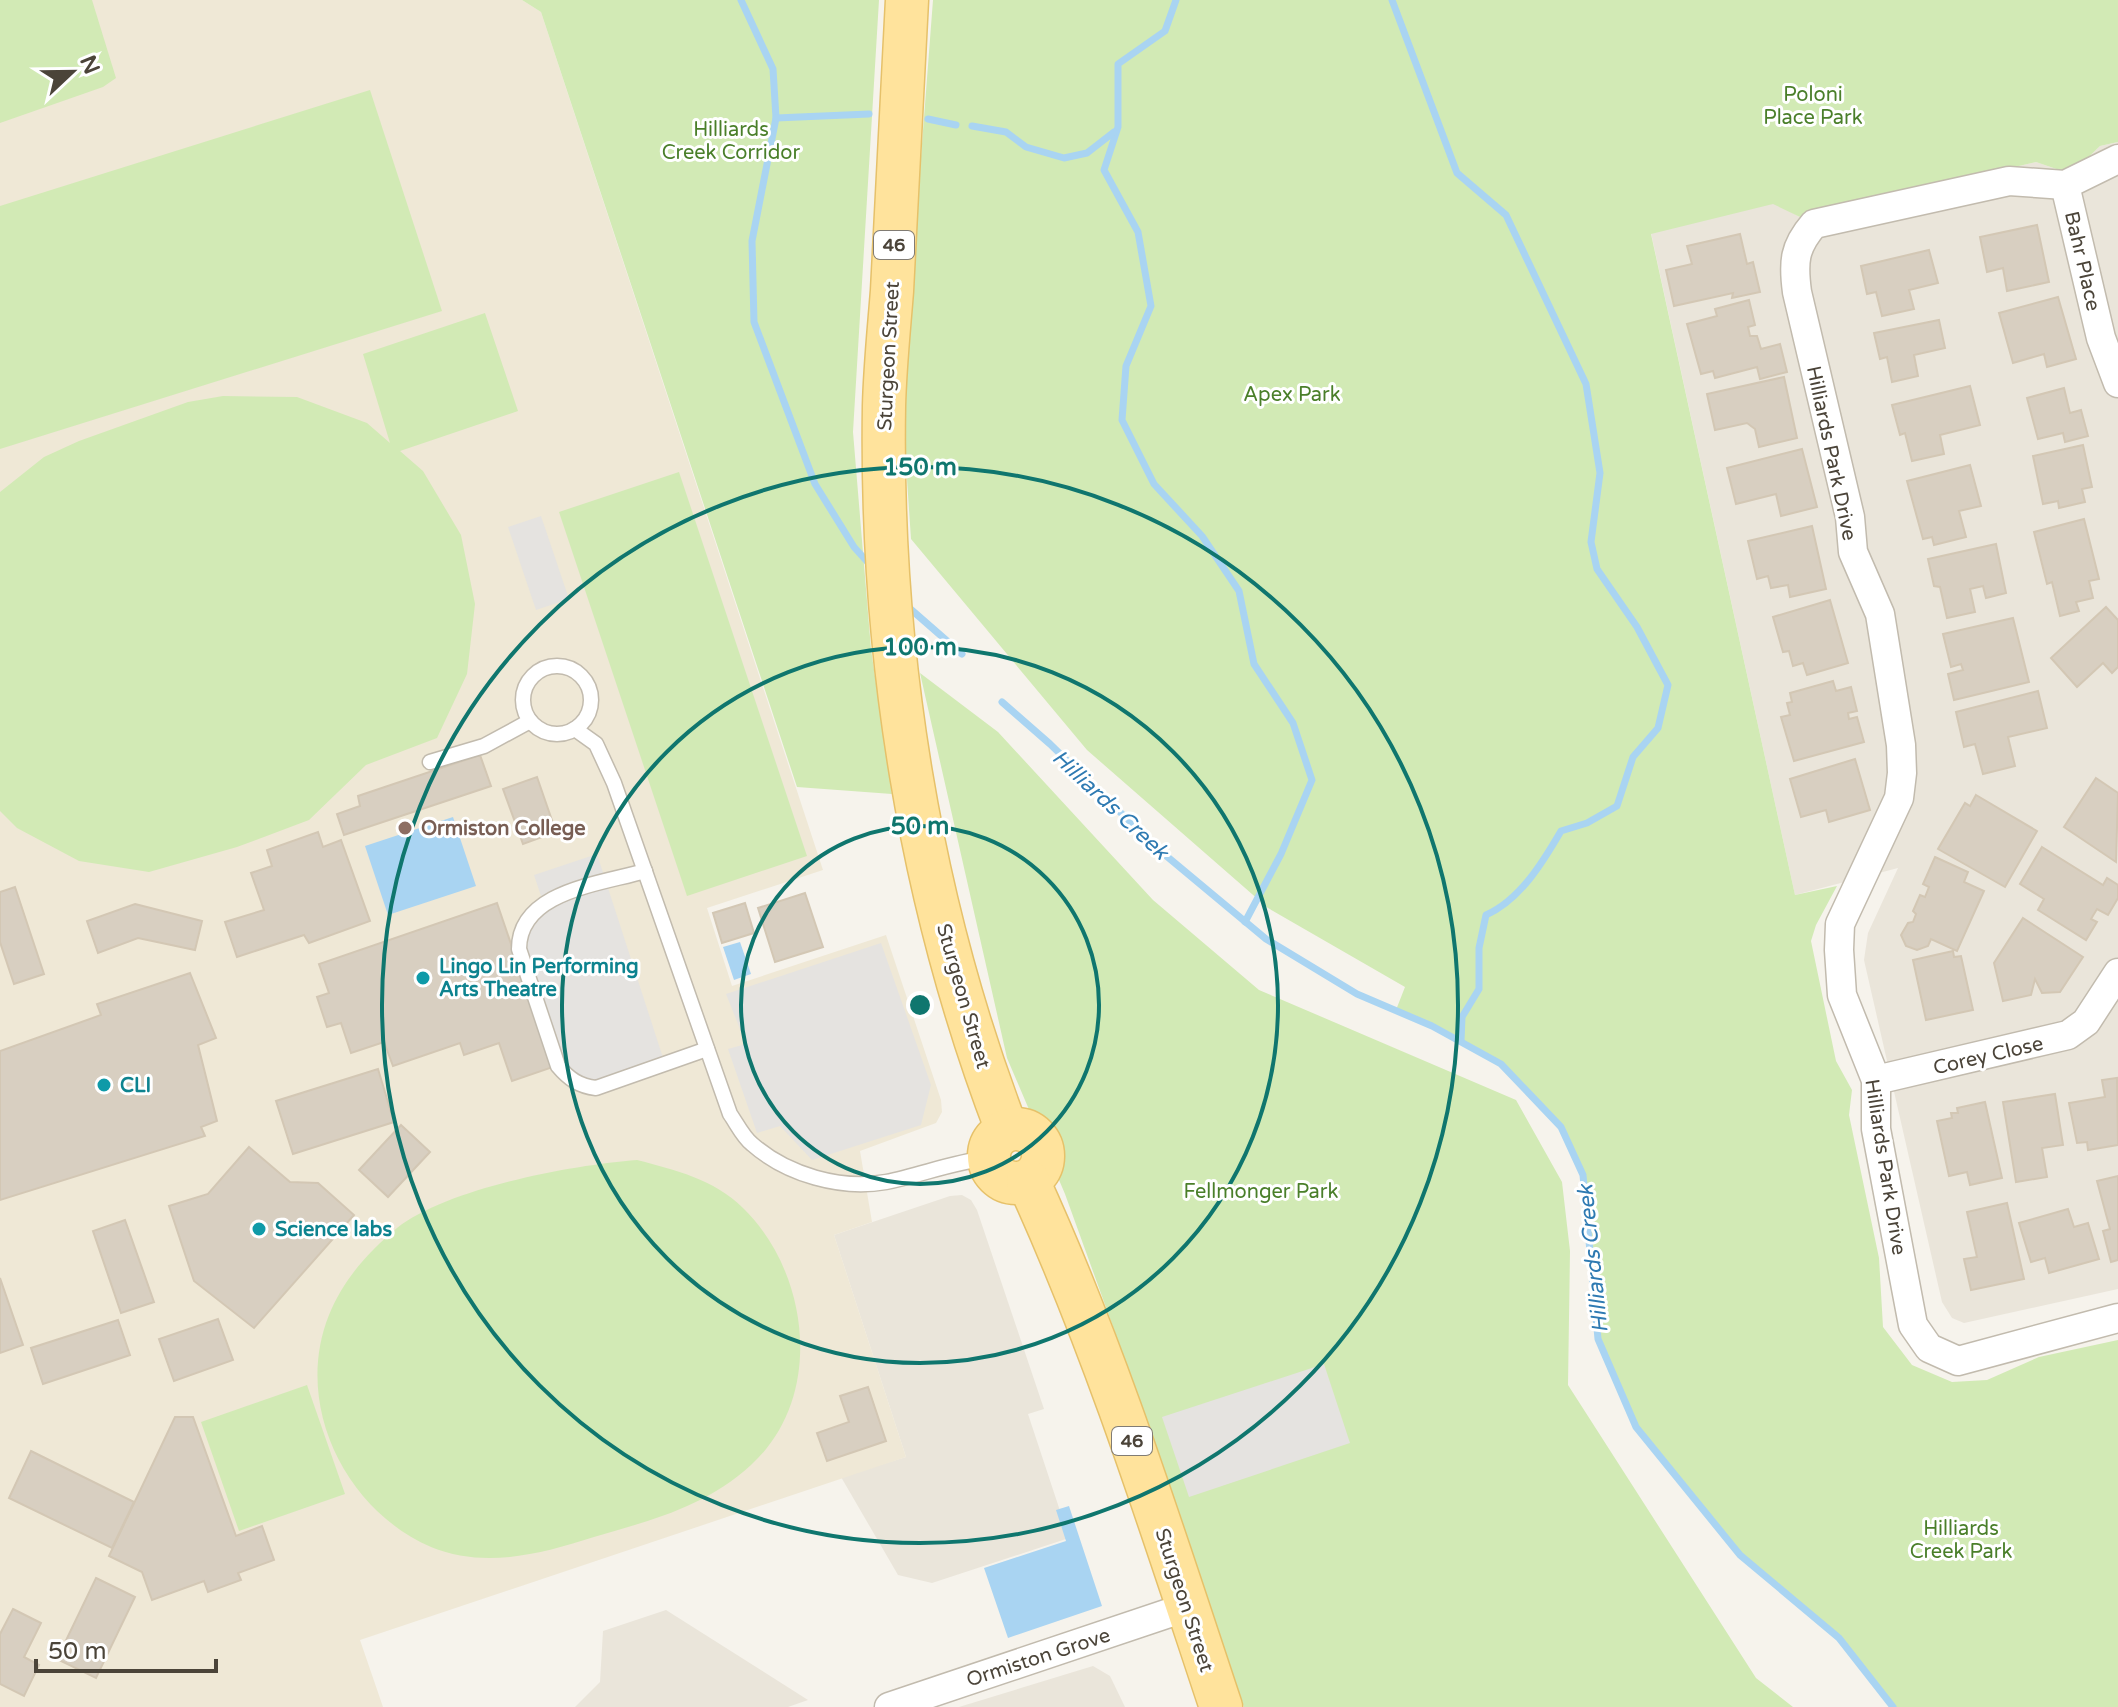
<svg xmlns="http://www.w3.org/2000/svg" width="2118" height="1707" font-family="'Varela Round',sans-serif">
  <rect width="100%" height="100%" fill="#f6f3ec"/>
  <g fill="#eae5da">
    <polygon points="2118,142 2118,1289 1964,1323 1952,1318 1942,1302 1864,960 1868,933 1898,868 1795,895 1651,233 1774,203 1800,217 2036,162 2071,174 2100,146"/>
    <polygon points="962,1195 971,1200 977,1210 1044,1409 1028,1414 1069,1538 932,1583 898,1575 841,1477 906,1457 834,1235 950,1196"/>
    <polygon points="666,1610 808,1700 788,1707 575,1707 600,1682 603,1631"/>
    <polygon points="1093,1666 1110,1676 1125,1707 959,1707"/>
  </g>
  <polygon fill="#efe8d6" points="0,0 522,0 541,12 823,870 707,908 732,986 886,935 941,1100 942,1112 936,1123 860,1151 872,1222 834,1235 906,1457 360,1640 383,1707 0,1707"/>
  <g fill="#d2eab5">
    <polygon points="0,0 92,0 116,78 103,87 0,123"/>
    <polygon points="522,0 879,0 853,432 871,649 892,794 797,787 541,12"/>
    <polygon points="933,0 2118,0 2118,142 2100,146 2071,174 2036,162 1800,217 1773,204 1651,234 1795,895 1837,886 1816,925 1811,941 1836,1061 1852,1090 1849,1115 1879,1258 1883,1327 1912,1365 1952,1382 1987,1380 2039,1357 2118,1340 2118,1707 1893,1707 1839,1638 1740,1555 1636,1427 1598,1339 1583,1176 1561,1127 1501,1064 1396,1010 1405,987 1268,908 1087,750 911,539 902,405"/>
    <polygon points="370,90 442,311 0,449 0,206"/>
    <polygon points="485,313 518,411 400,451 423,471 461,535 475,604 467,674 437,738 366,765 309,820 237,847 149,872 79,861 17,828 0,811 0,492 44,457 79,441 188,402 223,396 297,397 367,423 390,443 363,354"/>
    <polygon points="679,472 807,856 687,896 559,512"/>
    <polygon points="920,673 998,732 1153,900 1259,990 1516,1100 1562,1182 1570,1251 1568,1385 1756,1678 1793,1707 1244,1707 1162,1462 1065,1194 1007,1058"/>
    <path d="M637,1160c38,10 77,19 106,48 67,65 82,190 8,257 -46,42 -99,55 -157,72 -53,17 -109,32 -163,10 -86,-37 -138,-143 -102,-232 14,-35 39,-63 68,-87 51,-40 175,-63 240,-68z"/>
    <polygon points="307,1385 345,1494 239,1531 201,1422"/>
  </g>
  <g fill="#e5e3e0">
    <polygon points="541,516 569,599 536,610 508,527"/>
    <polygon points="597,854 665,1064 596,1088 569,1079 519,949 543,902 534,875"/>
    <polygon points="881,943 931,1085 921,1125 812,1160 780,1126 757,1133 728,1049 746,1044 726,994"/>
    <polygon points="1324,1364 1350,1443 1189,1497 1162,1417"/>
  </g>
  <g fill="#a9d4f2">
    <polygon points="453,817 476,886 388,915 365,846"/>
    <polygon points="740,942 751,974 734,980 723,947"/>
    <polygon points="1069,1506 1102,1606 1008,1638 984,1568 1066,1541 1056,1510"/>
  </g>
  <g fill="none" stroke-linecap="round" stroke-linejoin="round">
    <g stroke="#a9d4f2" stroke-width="7">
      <polyline points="741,0 773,69 776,118 752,241 754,322 815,484 854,547 872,567"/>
      <polyline points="1176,0 1165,31 1118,64 1118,127 1104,170 1138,232 1151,306 1126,366 1122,420 1154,484 1202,536 1239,591 1254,664 1293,723 1312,780 1281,854 1245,922"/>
      <path d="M1392,0l65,173 49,42 80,169 14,89 -9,69 6,27 40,58 31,58 -10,43 -25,29 -16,49 -30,17 -26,8c-18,31 -41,69 -75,84l-7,33v41l-17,28 -1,24"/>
      <polyline points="776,118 869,114"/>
      <polyline points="928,119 956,125"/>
      <polyline points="972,126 1006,132 1026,147 1064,158 1087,153 1114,132"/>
      <polyline points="907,606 962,654"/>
      <polyline points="1002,702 1050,744 1158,849 1266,939 1357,994 1432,1026 1501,1064 1561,1127 1583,1175 1598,1339 1636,1427 1740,1555 1839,1638 1893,1707"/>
    </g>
  </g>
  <g fill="#d8cfc1" stroke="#d3c7b4" stroke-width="2">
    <polygon points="2037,225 2049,282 2007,291 2003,268 1987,272 1980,237"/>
    <polygon points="1740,234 1747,264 1753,262 1760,292 1732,298 1733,293 1674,306 1666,270 1692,264 1687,246"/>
    <polygon points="1929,250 1938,283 1909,290 1914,309 1882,316 1876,292 1867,294 1861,266"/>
    <polygon points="2058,297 2076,359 2047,367 2044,354 2013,363 1999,313"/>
    <polygon points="1749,300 1755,325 1748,327 1750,336 1757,336 1761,349 1780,344 1787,372 1760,379 1757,367 1715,378 1713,371 1701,374 1687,324 1717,316 1715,309"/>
    <polygon points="1939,320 1945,348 1914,355 1918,376 1892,382 1887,357 1880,359 1874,333"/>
    <polygon points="1784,377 1797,438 1759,447 1755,429 1747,423 1715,430 1707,394"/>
    <polygon points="1970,386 1980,425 1940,435 1944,454 1912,461 1905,433 1900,435 1892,405"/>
    <polygon points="2064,388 2070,413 2081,410 2088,436 2065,442 2063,433 2038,439 2027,398"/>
    <polygon points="2083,445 2092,487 2082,489 2085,502 2059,508 2058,501 2043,504 2033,456"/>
    <polygon points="1802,449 1817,507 1781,516 1776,494 1736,504 1727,468"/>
    <polygon points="1970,465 1981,506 1959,511 1966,537 1934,545 1932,537 1923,539 1907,481"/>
    <polygon points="2084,519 2099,579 2089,581 2093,598 2076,602 2079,611 2060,616 2052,582 2047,584 2034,532"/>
    <polygon points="1812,526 1826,589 1790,597 1788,585 1771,588 1768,576 1757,579 1748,541"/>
    <polygon points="1996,544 2006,593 1986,598 1983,586 1970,589 1975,612 1947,618 1940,587 1934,586 1928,559"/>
    <polygon points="1830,600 1848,663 1807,675 1803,663 1793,666 1789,651 1783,652 1773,617"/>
    <polygon points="2106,607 2118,620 2118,667 2112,673 2103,663 2077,687 2051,658"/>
    <polygon points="2013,618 2029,682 1954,700 1948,674 1963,670 1961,664 1951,667 1943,634"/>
    <polygon points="1833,681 1836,691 1851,687 1857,711 1848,713 1849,719 1857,717 1864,742 1794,761 1781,717 1790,715 1787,703 1792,702 1790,693"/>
    <polygon points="2038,691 2047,728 2008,737 2015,766 1983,774 1975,744 1964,747 1956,712"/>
    <polygon points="480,755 491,786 344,835 337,814 360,806 358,796"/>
    <polygon points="1855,759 1870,810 1829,822 1826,810 1801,817 1790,779"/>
    <polygon points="537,777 556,832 523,844 503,789"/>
    <polygon points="2096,778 2118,793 2116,862 2064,827"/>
    <polygon points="1976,795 2037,831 2005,887 1938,849 1965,803 1970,806"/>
    <polygon points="318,832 323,847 341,840 370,921 309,943 304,935 237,957 225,922 264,910 251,873 272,866 267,850"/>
    <polygon points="2042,847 2103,885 2107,878 2118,885 2118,898 2108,915 2097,909 2091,919 2097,922 2086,940 2038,910 2044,899 2020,884"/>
    <polygon points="1935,857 1968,872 1964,882 1984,891 1957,951 1931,939 1928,946 1917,950 1906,946 1901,935 1908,923 1913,922 1916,914 1913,911 1920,895 1925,897 1929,887 1923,884"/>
    <polygon points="15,887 44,974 14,984 0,942 0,892"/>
    <polygon points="805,893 823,947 775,962 758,908"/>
    <polygon points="497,903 553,1067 512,1081 499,1043 464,1055 460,1043 393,1066 384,1042 351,1053 341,1023 327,1027 317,997 329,993 319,964"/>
    <polygon points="745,903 754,933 722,943 713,913"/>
    <polygon points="135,904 202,921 195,950 138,938 98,953 87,921"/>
    <polygon points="2023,918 2083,957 2060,992 2042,993 2035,979 2031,995 2003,1001 1994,963"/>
    <polygon points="1953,951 1954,957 1961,956 1973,1010 1926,1020 1913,960"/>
    <polygon points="190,973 216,1038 198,1045 217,1121 201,1127 205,1136 0,1200 0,1051 101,1015 97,1004"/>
    <polygon points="378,1069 394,1122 293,1154 276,1101"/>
    <polygon points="2117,1078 2118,1145 2088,1150 2087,1142 2077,1143 2069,1103 2105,1097 2102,1080"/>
    <polygon points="2055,1094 2063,1145 2042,1148 2047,1177 2016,1182 2003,1102"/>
    <polygon points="1985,1102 2002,1178 1970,1185 1967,1172 1949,1176 1937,1121 1952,1118 1951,1113 1958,1113 1957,1108"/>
    <polygon points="401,1125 430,1152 388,1197 359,1170"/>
    <polygon points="249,1147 290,1182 318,1183 354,1215 254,1328 194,1281 169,1206 208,1194"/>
    <polygon points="2118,1176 2118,1260 2111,1262 2103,1231 2110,1229 2097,1181"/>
    <polygon points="2007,1203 2024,1279 1971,1290 1964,1259 1977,1257 1967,1212"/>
    <polygon points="2068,1209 2074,1227 2088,1223 2099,1259 2049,1273 2045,1258 2031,1262 2019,1223"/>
    <polygon points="125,1220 154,1302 121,1313 93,1231"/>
    <polygon points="0,1278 23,1345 0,1353"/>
    <polygon points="218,1319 233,1360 174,1381 159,1339"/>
    <polygon points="118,1320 130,1355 43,1384 31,1348"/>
    <polygon points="868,1387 886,1441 827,1461 817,1433 849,1422 840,1396"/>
    <polygon points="175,1417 193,1417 236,1536 262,1526 274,1560 238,1573 241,1580 208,1592 204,1581 152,1600 142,1572 109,1556"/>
    <polygon points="31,1451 134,1502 112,1548 9,1498"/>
    <polygon points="96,1578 135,1597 96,1678 57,1659"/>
    <polygon points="13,1609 41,1623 24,1657 39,1665 24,1696 0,1684 0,1634"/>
  </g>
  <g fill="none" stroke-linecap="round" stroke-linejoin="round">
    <defs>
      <g id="service">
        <circle cx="557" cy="700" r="34"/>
        <path d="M575,729l21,15 18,39 116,331c7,10 13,23 22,30 35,31 89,46 134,38 35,-7 67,-20 102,-24"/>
        <polyline points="430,762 484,746 530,721"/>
        <path d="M645,871c-44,13 -126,20 -126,78l39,117c11,13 21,20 38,22l111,-39"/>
      </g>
      <g id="minor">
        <path d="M2118,159l-53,26 -56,-4 -195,43c-20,23 -21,38 -17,68l53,225 3,35 27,62 21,131 1,28 -3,25 -59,126 -1,26 3,45 34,85v49l37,196 16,23 29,13 160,-43"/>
        <polyline points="2065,185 2101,338 2118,383"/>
        <polyline points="1876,1080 2068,1035 2086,1022 2118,973"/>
        <polyline points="889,1707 1187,1607"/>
      </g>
      <g id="primary">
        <path d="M907,0c-5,97 -10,194 -15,291 -3,38 -7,76 -8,115 -4,245 35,495 123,724"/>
        <circle cx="1016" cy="1156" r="27"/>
        <path d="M1028,1181c78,170 134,349 193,526"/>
      </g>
    </defs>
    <use href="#service" stroke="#c2bbae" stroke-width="17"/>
    <use href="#minor" stroke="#c2bbae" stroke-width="31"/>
    <use href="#primary" stroke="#e6c16a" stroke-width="45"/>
    <use href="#service" stroke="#fff" stroke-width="14"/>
    <use href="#minor" stroke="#fff" stroke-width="28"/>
    <use href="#primary" stroke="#ffe39c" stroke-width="42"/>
  </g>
  <g fill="none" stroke="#0f766e" stroke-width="4">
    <circle cx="920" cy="1005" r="179"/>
    <circle cx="920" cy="1005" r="358"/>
    <circle cx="920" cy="1005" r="538"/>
  </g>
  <circle fill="#8d6e63" stroke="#fff" stroke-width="3" cx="405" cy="828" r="8"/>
  <g fill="#0f9aa8" stroke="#fff" stroke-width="3">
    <circle cx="423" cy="978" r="8"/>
    <circle cx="104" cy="1085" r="8"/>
    <circle cx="259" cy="1229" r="8"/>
  </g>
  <g text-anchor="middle" stroke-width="6" stroke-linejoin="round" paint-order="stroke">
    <g fill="#fff" stroke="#817c74" stroke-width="2">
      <rect x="874" y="231" width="40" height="28" rx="6"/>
      <rect x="1112" y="1427" width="40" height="28" rx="6"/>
    </g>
    <g font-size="18" font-weight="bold" fill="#4b4439">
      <text x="894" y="251">46</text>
      <text x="1132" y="1447">46</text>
    </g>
    <g font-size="20" fill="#4a7f2a" stroke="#fff">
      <text x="1813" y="101">Poloni<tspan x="1813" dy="23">Place Park</tspan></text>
      <text x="731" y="136">Hilliards<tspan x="731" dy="23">Creek Corridor</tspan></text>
      <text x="1292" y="401">Apex Park</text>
      <text x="1261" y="1198">Fellmonger Park</text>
      <text x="1961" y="1535">Hilliards<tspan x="1961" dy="23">Creek Park</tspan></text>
    </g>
    <g font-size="20" fill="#4b4439" stroke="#fff">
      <text transform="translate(2083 261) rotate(77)" y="7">Bahr Place</text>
      <text transform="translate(888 356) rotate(-87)" y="7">Sturgeon Street</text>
      <text transform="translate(1832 453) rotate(78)" y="7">Hilliards Park Drive</text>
      <text transform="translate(964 996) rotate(74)" y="7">Sturgeon Street</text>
      <text transform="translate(1988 1055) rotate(-13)" y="7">Corey Close</text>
      <text transform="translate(1886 1167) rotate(81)" y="7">Hilliards Park Drive</text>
      <text transform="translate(1185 1600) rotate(72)" y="7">Sturgeon Street</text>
      <text transform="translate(1038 1657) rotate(-18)" y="7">Ormiston Grove</text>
    </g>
    <g font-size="20" font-weight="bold" fill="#785e54" stroke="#fff" text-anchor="start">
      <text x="421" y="835">Ormiston College</text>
    </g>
    <g font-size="20" font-weight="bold" fill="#0d838f" stroke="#fff" text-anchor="start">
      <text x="439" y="973">Lingo Lin Performing<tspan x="439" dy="23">Arts Theatre</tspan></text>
      <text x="120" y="1092">CLI</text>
      <text x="275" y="1236">Science labs</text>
    </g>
    <g font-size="22" font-style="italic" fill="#2e7ab2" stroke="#fff">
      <text transform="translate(1111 804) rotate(43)" y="8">Hilliards Creek</text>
      <text transform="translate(1592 1259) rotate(-96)" y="8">Hilliards Creek</text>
    </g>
  </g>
  <circle cx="920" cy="1005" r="12" fill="#0f766e" stroke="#fff" stroke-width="4"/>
  <g font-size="24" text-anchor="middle" font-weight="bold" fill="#0f766e" stroke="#fff" stroke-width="6" stroke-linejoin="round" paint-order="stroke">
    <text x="920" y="475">150 m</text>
    <text x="920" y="655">100 m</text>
    <text x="920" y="834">50 m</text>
  </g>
  <g transform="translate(72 72) rotate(68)" stroke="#ffffff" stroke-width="6" paint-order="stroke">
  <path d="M0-6L14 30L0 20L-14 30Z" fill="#4b4439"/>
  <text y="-12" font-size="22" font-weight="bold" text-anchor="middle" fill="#4b4439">N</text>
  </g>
  <path d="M36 1659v12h180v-12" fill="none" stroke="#4b4439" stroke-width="4"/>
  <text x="48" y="1659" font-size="24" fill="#4b4439" stroke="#ffffff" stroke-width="6" paint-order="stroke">50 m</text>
</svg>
